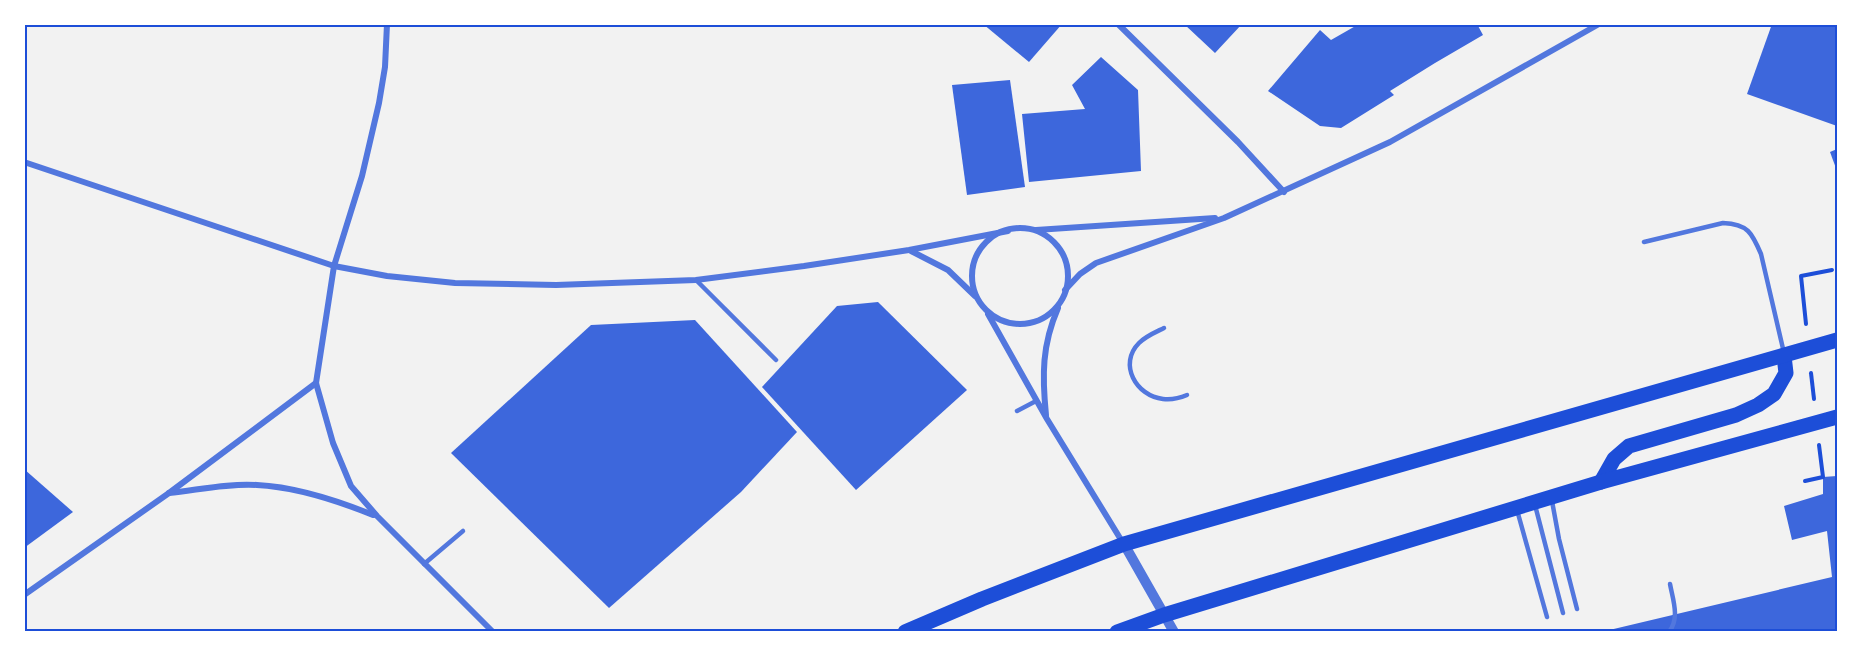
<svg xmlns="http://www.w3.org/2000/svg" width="1861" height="656" font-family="'Titillium Web',sans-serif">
  <rect width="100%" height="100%" fill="#f2f2f2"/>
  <g fill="#3d67dc">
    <polygon points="983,24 1062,24 1029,62"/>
    <polygon points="1184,24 1242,24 1215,53"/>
    <polygon points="1359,24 1477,24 1483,35 1435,63 1390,91 1394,95 1341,128 1320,126 1268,91 1320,30 1331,40"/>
    <polygon points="1772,24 1837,24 1837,126 1747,94"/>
    <polygon points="1101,57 1138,90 1141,171 1029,182 1022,114 1085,109 1072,85"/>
    <polygon points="1010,80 1025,187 967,195 952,85"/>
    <polygon points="1837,149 1837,171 1830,152"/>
    <polygon points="878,302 967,390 856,490 762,387 837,306"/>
    <polygon points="695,320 797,432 741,492 609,608 451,453 591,325"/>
    <polygon points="24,469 73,512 24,548"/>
    <polygon points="1837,476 1837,632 1601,632 1832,577 1827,531 1792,540 1784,506 1823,494 1823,477"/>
  </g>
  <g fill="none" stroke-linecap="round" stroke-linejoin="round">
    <g stroke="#1d4ed8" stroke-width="4">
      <polyline points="1806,324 1801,276 1832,270"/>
      <polyline points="1811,373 1814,399"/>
      <polyline points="1805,481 1823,477 1819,445"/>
    </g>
    <g stroke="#5277de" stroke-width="4.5">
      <path d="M1644,242l79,-19c25,1 29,10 38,31l23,99"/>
      <polyline points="696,280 776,360"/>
      <path d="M1164,328c-8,4 -18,8 -25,15 -21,21 -3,53 24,56 8,1 17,-1 24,-4"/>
      <polyline points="1017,411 1036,401"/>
      <polyline points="1552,501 1559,539 1577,609"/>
      <polyline points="1535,505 1563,613"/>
      <polyline points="1517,510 1547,617"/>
      <polyline points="424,564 463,531"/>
      <path d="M1669,632c11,-14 4,-32 1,-48"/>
    </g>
    <g stroke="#5277de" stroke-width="6">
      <polyline points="387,24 385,67 379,103 362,176 334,266 316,383 333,443 351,486 377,516 493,632"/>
      <polyline points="1118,24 1238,142 1284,192"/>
      <polyline points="24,162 334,266 387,276 455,283 556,285 696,280 804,266 909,250 1008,231"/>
      <circle cx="1020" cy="276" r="48"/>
      <polyline points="1036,230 1215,218"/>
      <polyline points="911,251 948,270 975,296"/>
      <polyline points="1065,290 1080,274 1096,263 1224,218 1390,142 1599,24"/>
      <polyline points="988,314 1047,419 1123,543"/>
      <path d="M1046,415c-4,-40 -4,-70 12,-107"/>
      <path d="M169,493c29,-3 60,-10 88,-8 40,2 79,15 116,30"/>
      <polyline points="24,595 169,493 316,383"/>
    </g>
    <polyline stroke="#5277de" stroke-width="10" points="1124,544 1174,632"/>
    <g stroke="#1d4ed8" stroke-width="15">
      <polyline points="1601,482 1614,459 1629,446 1736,415 1758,405 1774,394 1786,373 1784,356"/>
      <polyline points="905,632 982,599 1124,544 1837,340"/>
      <polyline points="1117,632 1164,615 1601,482 1837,417"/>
    </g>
  </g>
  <rect width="1861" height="656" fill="none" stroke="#ffffff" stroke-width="51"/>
  <rect x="26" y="26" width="1810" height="604" fill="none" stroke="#1d4ed8" stroke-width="2"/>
</svg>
